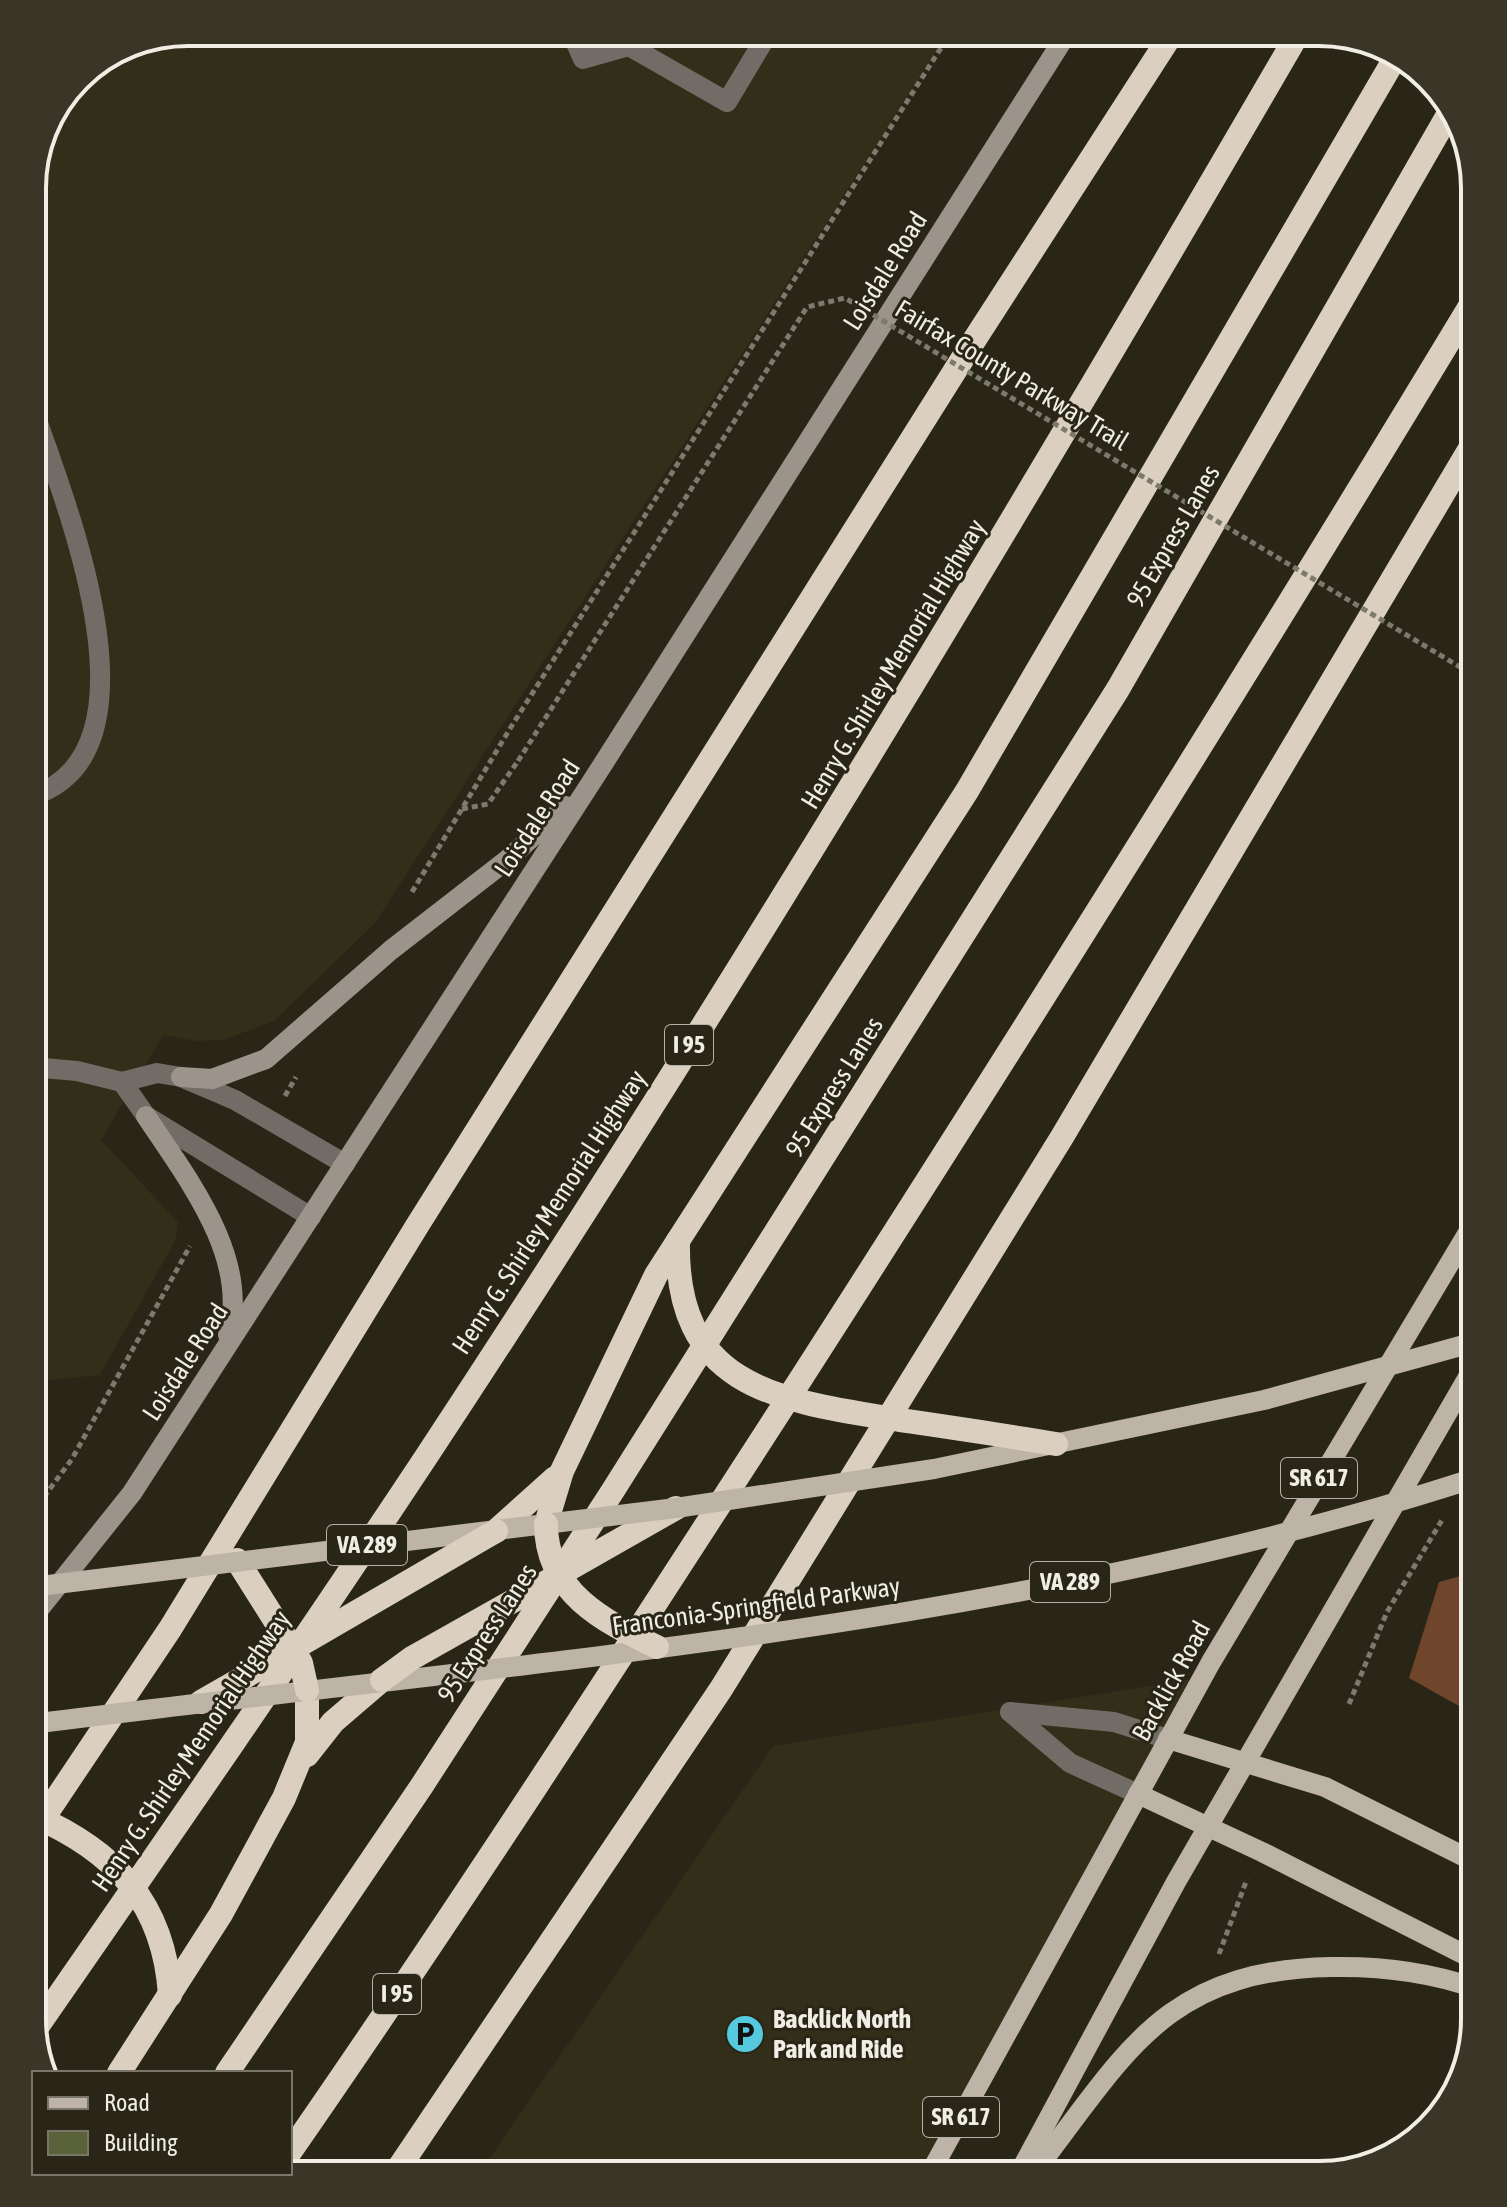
<svg xmlns="http://www.w3.org/2000/svg" width="1507" height="2207" font-family="'Asap Condensed',sans-serif">
  <rect width="100%" height="100%" fill="#292617"/>
  <g fill="#332e19">
    <polygon points="188,32 949,32 375,923 274,1021 223,1040 196,1041 163,1035 101,1140 178,1222 175,1241 100,1375 32,1382 32,178 44,128 78,77 128,44"/>
    <polygon points="1212,1676 936,2175 478,2175 773,1746"/>
  </g>
  <polygon fill="#6f452b" points="1475,1572 1475,1715 1409,1678 1439,1582"/>
  <g fill="none" stroke-linecap="round" stroke-linejoin="round">
    <g stroke="#7c7a6d" stroke-width="5" stroke-dasharray="6 4" stroke-linecap="butt">
      <polyline points="462,809 488,804 518,761"/>
      <polyline points="412,892 511,727 951,32"/>
      <polyline points="285,1096 296,1077"/>
      <polyline points="32,1513 72,1459 190,1246"/>
      <polyline points="1349,1704 1387,1612 1442,1520"/>
      <polyline points="1219,1954 1247,1879"/>
    </g>
    <g stroke="#716c66" stroke-width="20">
      <polyline points="571,32 583,59 629,46 637,32"/>
      <polyline points="629,46 727,102 769,32"/>
      <polyline points="122,48 165,37"/>
      <path d="M32,796c137,-44 30,-302 0,-390"/>
      <polyline points="32,1067 77,1071 122,1082 157,1073 181,1077 235,1100 345,1164"/>
      <polyline points="122,1082 146,1116 311,1217"/>
      <polyline points="1010,1712 1114,1722 1168,1739"/>
      <polyline points="1010,1712 1070,1763 1138,1794"/>
    </g>
    <g stroke="#9c948a" stroke-width="20">
      <polyline points="181,1077 212,1079 266,1059 391,950 507,860 566,806"/>
      <path d="M146,1116c40,61 105,142 82,219"/>
      <polyline points="32,1618 132,1493 605,761 1068,32"/>
    </g>
    <g stroke="#bdb3a6" stroke-width="20">
      <polyline points="1168,1739 1325,1787 1475,1862"/>
      <polyline points="1138,1794 1262,1852 1475,1960"/>
      <polyline points="929,2175 1211,1662 1475,1221"/>
      <polyline points="1018,2175 1176,1882 1475,1365"/>
      <path d="M1032,2175c93,-120 131,-205 299,-208 48,-1 98,5 144,21"/>
    </g>
    <g stroke="#dbcfbf" stroke-width="24">
      <polyline points="546,1524 562,1471 656,1275 967,791 1398,53"/>
      <polyline points="496,1531 555,1478"/>
      <polyline points="560,1574 676,1508"/>
      <polyline points="201,1702 293,1649 237,1560"/>
      <polyline points="307,1755 333,1722 382,1680"/>
      <polyline points="32,1835 170,1629 417,1226 973,342 1173,32"/>
      <path d="M35,2030c133,-192 266,-384 395,-579 305,-463 590,-939 869,-1419"/>
      <polyline points="119,2073 221,1914 284,1798 307,1742 307,1690"/>
      <polyline points="227,2073 421,1787 612,1492 1118,689 1452,108"/>
      <path d="M290,2152c176,-254 344,-515 512,-775 229,-357 454,-716 673,-1079"/>
      <polyline points="274,2175 276,2173"/>
      <polyline points="394,2175 721,1689 1062,1137 1475,440"/>
    </g>
    <polyline stroke="#7c7a6d" stroke-width="5" stroke-dasharray="6 4" stroke-linecap="butt" points="518,761 807,307 845,298 1475,676"/>
    <g stroke="#bdb3a6" stroke-width="20">
      <polyline points="32,1587 676,1508 934,1469 1264,1400 1475,1342"/>
      <path d="M32,1724c483,-62 977,-95 1443,-246"/>
    </g>
    <g stroke="#dbcfbf" stroke-width="24">
      <path d="M678,1241c-3,145 97,159 215,178 54,8 109,16 163,25"/>
      <path d="M546,1524c0,68 57,97 111,123"/>
      <polyline points="382,1680 412,1658 559,1575"/>
      <polyline points="307,1690 301,1663 293,1649 496,1531"/>
      <path d="M32,1815c83,36 132,88 138,180"/>
    </g>
  </g>
  <polygon fill="#333916" points="38,639 37,732 32,734 32,709"/>
  <polygon fill="#596238" stroke="#717853" stroke-width="2" points="32,598 38,615 37,707 32,709"/>
  <defs>
    <symbol id="parking-disc" viewBox="-11 -11 22 22"><circle r="9.5" fill="#55cadf" stroke="#292617"/><path d="M-3.5-5.5H1a3.5 3.5 0 0 1 0 7H-1V5.5H-3.5ZM-1-3.4V-.6H.8a1.4 1.4 0 0 0 0-2.8Z" fill="#111"/></symbol>
  </defs>
  <g fill-rule="evenodd">
    <use href="#parking-disc" x="723" y="2012" width="44" height="44"/>
  </g>
  <g text-anchor="middle" stroke-width="6" stroke-linejoin="round" paint-order="stroke">
    <g fill="#292617" stroke="#b4b2a6" stroke-width="2">
      <rect x="665" y="1025" width="48" height="40" rx="6"/>
      <rect x="1281" y="1458" width="76" height="40" rx="6"/>
      <rect x="327" y="1525" width="80" height="40" rx="6"/>
      <rect x="1030" y="1562" width="80" height="40" rx="6"/>
      <rect x="373" y="1974" width="48" height="40" rx="6"/>
      <rect x="923" y="2097" width="76" height="40" rx="6"/>
    </g>
    <g font-size="24" font-weight="bold" fill="#f0eee4">
      <text x="689" y="1053">I 95</text>
      <text x="1319" y="1486">SR 617</text>
      <text x="367" y="1553">VA 289</text>
      <text x="1070" y="1590">VA 289</text>
      <text x="397" y="2002">I 95</text>
      <text x="961" y="2125">SR 617</text>
    </g>
    <g font-size="26" fill="#f0eee4" stroke="#292617">
      <text transform="translate(885 271) rotate(-58)" y="9">Loisdale Road</text>
      <text transform="translate(1012 375) rotate(31)" y="9">Fairfax County Parkway Trail</text>
      <text transform="translate(1173 536) rotate(-60)" y="9">95 Express Lanes</text>
      <text transform="translate(893 664) rotate(-59)" y="9">Henry G. Shirley Memorial Highway</text>
      <text transform="translate(537 818) rotate(-57)" y="9">Loisdale Road</text>
      <text transform="translate(834 1087) rotate(-58)" y="9">95 Express Lanes</text>
      <text transform="translate(549 1212) rotate(-57)" y="9">Henry G. Shirley Memorial Highway</text>
      <text transform="translate(185 1362) rotate(-57)" y="9">Loisdale Road</text>
      <text transform="translate(756 1606) rotate(-8)" y="9">Franconia-Springfield Parkway</text>
      <text transform="translate(487 1633) rotate(-57)" y="9">95 Express Lanes</text>
      <text transform="translate(1171 1681) rotate(-61)" y="9">Backlick Road</text>
      <text transform="translate(191 1751) rotate(-56)" y="9">Henry G. Shirley Memorial Highway</text>
    </g>
    <g font-size="26" font-weight="bold" fill="#f0eee4" stroke="#292617" text-anchor="start">
      <text x="773" y="2028">Backlick North<tspan x="773" dy="30">Park and Ride</tspan></text>
    </g>
  </g>
  <path d="M0 0H1507V2207H0ZM188 46H1319A142 142 0 0 1 1461 188V2019A142 142 0 0 1 1319 2161H188A142 142 0 0 1 46 2019V188A142 142 0 0 1 188 46Z" fill="#393627" fill-rule="evenodd"/>
  <path fill="none" stroke="#f0eee4" stroke-width="4" d="M188 46H1319A142 142 0 0 1 1461 188V2019A142 142 0 0 1 1319 2161H188A142 142 0 0 1 46 2019V188A142 142 0 0 1 188 46Z"/>
  <rect x="32" y="2071" width="260" height="104" fill="#292617" stroke="#797669" stroke-width="2"/>
  <rect x="48" y="2097" width="40" height="12" fill="#bdb3a6" stroke="#797669" stroke-width="2"/>
  <text x="104" y="2111" font-size="24" fill="#f0eee4">Road</text>
  <rect x="48" y="2131" width="40" height="24" fill="#596238" stroke="#797669" stroke-width="2"/>
  <text x="104" y="2151" font-size="24" fill="#f0eee4">Building</text>
</svg>
